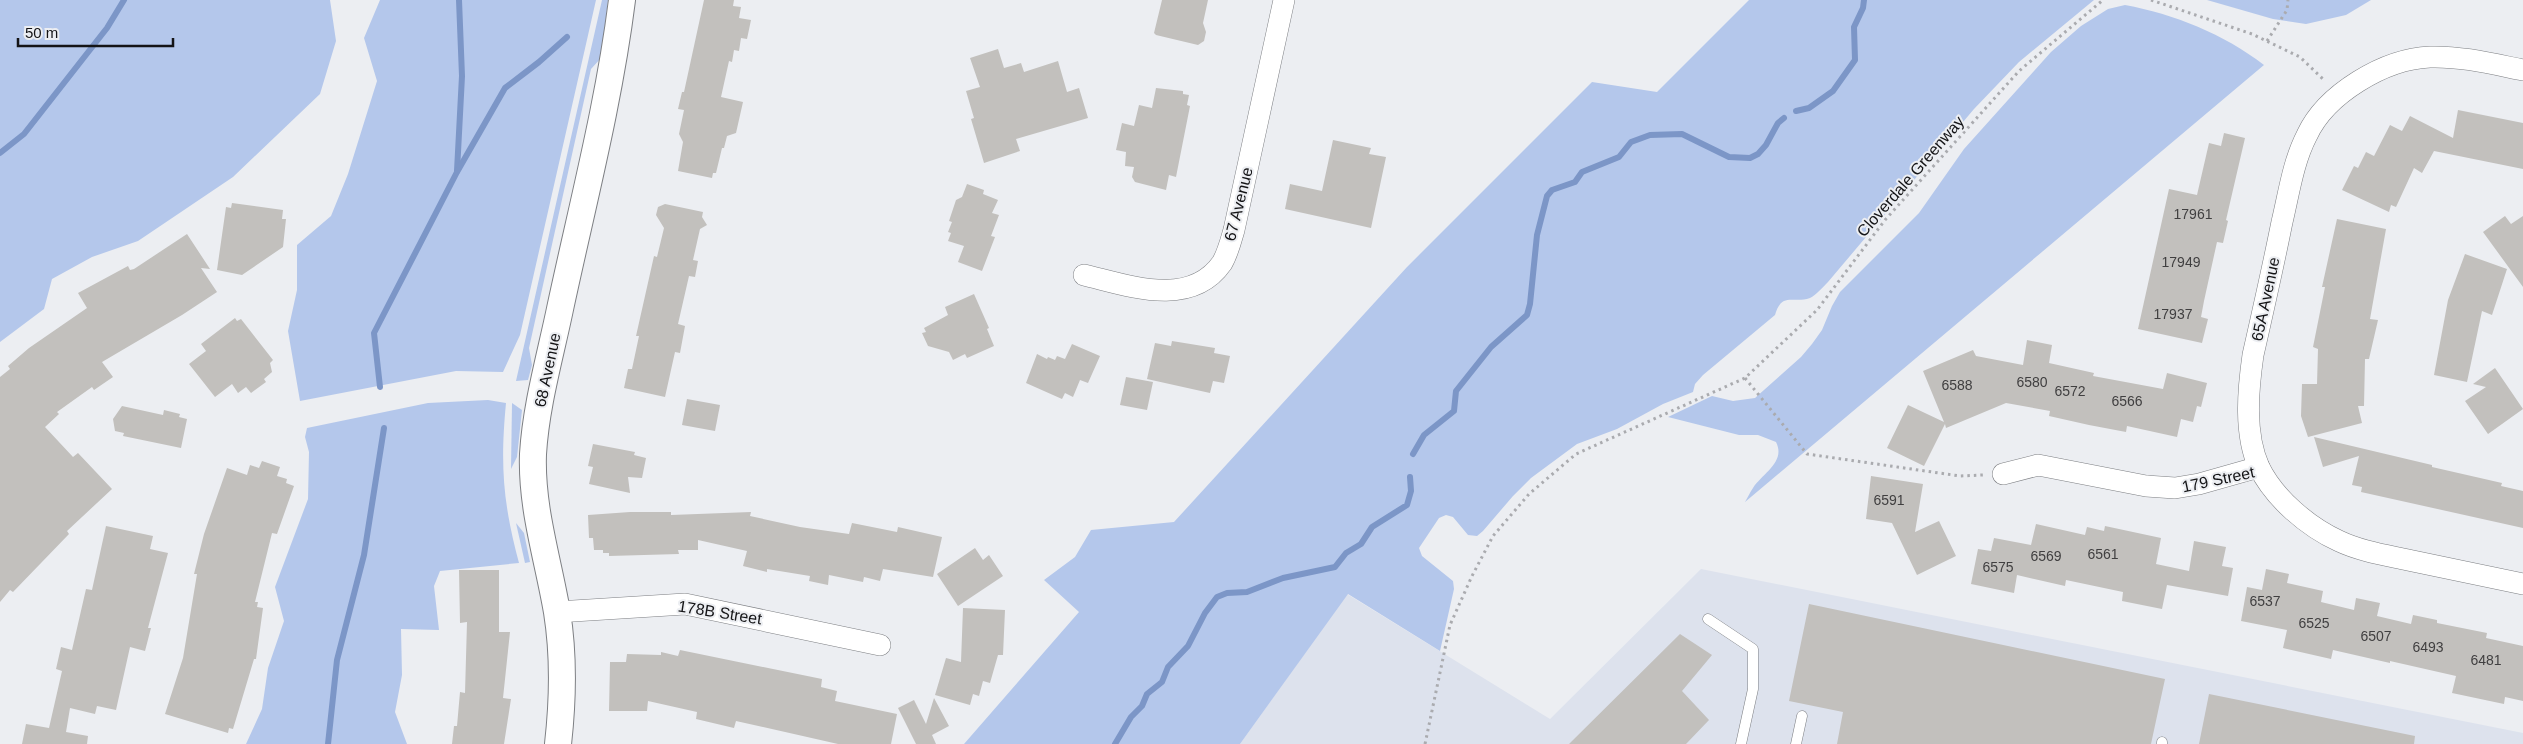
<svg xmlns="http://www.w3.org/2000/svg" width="2523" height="744" font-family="Arial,sans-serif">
  <rect width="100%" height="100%" fill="#eceef2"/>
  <polygon fill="#dde2ed" points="1701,569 2523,733 2523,744 1240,744 1347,594 1550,719"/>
  <g fill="#b4c7eb">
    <polygon points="0,0 330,0 336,41 320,94 233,177 138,241 92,257 52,279 44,309 0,342"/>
    <polygon points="380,0 596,0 520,335 503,372 456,371 300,401 288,331 297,290 297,245 331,216 348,174 377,81 364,38"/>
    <polygon points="602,0 608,0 601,58 591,69 529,348 532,365 528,380 516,381"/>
    <path d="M1749,0h345l-75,62 -45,47 -146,173c-5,5 -12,13 -18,16 -17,6 -28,-7 -35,17l-72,60 -8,9 -2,8 -30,12 -46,25 -40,15 -46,34 -18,18 -30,35 -6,5 -9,-1 -15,-18 -7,-2 -7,3 -20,30 3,8 31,25 1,8 -14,62 -92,-57 -108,150h-276l115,-132 -35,-32 31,-23 16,-27 83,-8 233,-255 185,-185 65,10z"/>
    <polygon points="2207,0 2371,0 2346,15 2306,24 2273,19"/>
    <path d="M2125,5c49,9 99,29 139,60l-519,437c3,-5 5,-10 8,-14 10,-15 33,-26 23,-46l-18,-7h-19l-71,-18 44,-21 21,5 22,-3 46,-41 11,-13 10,-14 10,-24 8,-14 79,-79 45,-64 87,-97 30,-26 27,-17z"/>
    <path d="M488,400l18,3c-6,63 -3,100 13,160l-79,8 -6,15 5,44 -38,-1 1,46 -7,37 12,32h-161l16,-35 6,-41 16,-47 -9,-34 33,-88 1,-47 -4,-15 2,-9 121,-25z"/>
    <polygon points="512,403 522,410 517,457 511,469"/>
    <polygon points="516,523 524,533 530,562 525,563"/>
  </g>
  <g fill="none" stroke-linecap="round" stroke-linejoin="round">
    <g stroke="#7c96c7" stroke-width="6">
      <polyline points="1796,111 1809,108 1833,91 1855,60 1854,27 1863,8 1864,0"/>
      <polyline points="0,153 24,134 107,28 124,0"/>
      <polyline points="457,171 462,76 459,0"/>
      <polyline points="380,387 374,333 457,172 505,88 539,62 567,37"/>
      <polyline points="1413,454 1424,435 1454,411 1456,391 1491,347 1527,315 1530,304 1537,235 1547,196 1552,190 1575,182 1582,172 1619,157 1631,142 1650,135 1682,134 1729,157 1750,158 1758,154 1766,145 1778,123 1784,118"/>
      <polyline points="328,744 337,660 364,555 384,428"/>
      <polyline points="1115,744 1131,717 1142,706 1147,694 1162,682 1168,667 1188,646 1205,613 1217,597 1227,593 1247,592 1283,578 1335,567 1346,553 1361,544 1372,527 1407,505 1411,491 1410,477"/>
    </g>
  </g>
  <g fill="#c2c0bd">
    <polygon points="704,0 734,0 733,6 741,7 739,18 751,20 747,39 741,38 739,51 734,50 732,62 729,61 721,97 743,102 736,133 727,136 724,148 722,148 716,173 713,173 712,178 678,171 683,142 679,134 684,110 678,109 682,92 684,92"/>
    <polygon points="1162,0 1208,0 1203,23 1206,32 1204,41 1198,45 1156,35 1154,33"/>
    <polygon points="998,49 1004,68 1021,63 1024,72 1058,61 1067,92 1079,88 1088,118 1016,139 1020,151 984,163 971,119 974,118 966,91 980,87 970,58"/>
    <polygon points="1156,88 1183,91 1183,94 1189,95 1187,105 1190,106 1176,177 1169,175 1166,190 1135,182 1132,177 1134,167 1125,166 1126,152 1116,150 1122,123 1134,126 1139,105 1152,108"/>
    <polygon points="2458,110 2523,123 2523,169 2434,151 2422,173 2414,168 2396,207 2391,205 2389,212 2342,190 2354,166 2358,168 2366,152 2374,156 2390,125 2402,131 2410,116 2453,138"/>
    <polygon points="2224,133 2245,138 2226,220 2228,221 2223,243 2217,242 2204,301 2201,317 2208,319 2202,343 2138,329 2169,189 2197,195 2209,143 2221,146"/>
    <polygon points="1333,140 1371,148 1369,154 1386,157 1371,228 1285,209 1290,184 1322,191"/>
    <polygon points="967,184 984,190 983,194 998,200 992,213 999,215 991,236 995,237 982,271 958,262 964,246 948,241 951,233 948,232 952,222 949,221 956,200 962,197"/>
    <polygon points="232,203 283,210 282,219 286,219 283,247 242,275 217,270 226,207 231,208"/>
    <polygon points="665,204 703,212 702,217 707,225 700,229 693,260 698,261 695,277 689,276 678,324 685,326 680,353 675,352 665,397 624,388 628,369 632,369 639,336 636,336 654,256 657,257 664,228 656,215 658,207"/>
    <polygon points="2505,216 2511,224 2523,216 2523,287 2483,232"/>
    <polygon points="2337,219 2386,229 2370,319 2378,320 2369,359 2365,359 2364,406 2358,406 2362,423 2308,437 2301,416 2302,384 2317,384 2318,349 2313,347 2325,287 2322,287"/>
    <polygon points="187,234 210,269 201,268 217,292 182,315 102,362 113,377 94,390 92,387 57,412 59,414 45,427 73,457 78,453 112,489 67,531 69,534 13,592 10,590 0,602 0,377 10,369 8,366 29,348 87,308 78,293 128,266 130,270 134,269"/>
    <polygon points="2465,254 2507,269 2492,315 2482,311 2467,382 2434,375 2448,300"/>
    <polygon points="974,294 989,328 987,329 994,346 967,358 965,354 953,360 949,352 928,346 922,333 926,332 924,328 948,315 945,307"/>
    <polygon points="235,318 237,321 241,319 273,360 270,363 272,372 264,379 266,382 251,393 246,387 238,393 232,384 215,397 189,364 206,351 201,344"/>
    <polygon points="2027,340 2052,345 2049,363 2094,373 2093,376 2163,389 2167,373 2207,383 2201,407 2197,406 2193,422 2181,419 2177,437 2127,426 2126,432 2089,425 2049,416 2050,411 2006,403 1946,428 1945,424 1924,466 1887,448 1908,405 1944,422 1923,371 1973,350 1976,356 2023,365"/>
    <polygon points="1172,341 1215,348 1214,353 1230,356 1224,383 1213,381 1210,393 1147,379 1155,343 1171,346"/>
    <polygon points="1072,344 1100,356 1088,383 1080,380 1073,397 1065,393 1062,399 1026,383 1037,354 1047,359 1048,357 1055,360 1057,356 1065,359"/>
    <polygon points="2495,368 2523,409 2488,434 2465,401 2486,387 2473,384"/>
    <polygon points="1126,377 1153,382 1147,410 1120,405"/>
    <polygon points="687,399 720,405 715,431 682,425"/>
    <polygon points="122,406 163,415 164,410 180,414 179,417 187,419 181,448 123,436 124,433 115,431 113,419"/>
    <polygon points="2314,437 2432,465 2432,467 2502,483 2501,486 2523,491 2523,528 2361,492 2362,487 2352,485 2359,456 2323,467"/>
    <polygon points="593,444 635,452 634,455 646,458 642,478 628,477 630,493 589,484 593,467 588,466"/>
    <polygon points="262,461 280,467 277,476 287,479 286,483 294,486 277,534 272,533 255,602 258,602 257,607 263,608 256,659 254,659 233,729 229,728 228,733 165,714 183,658 197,574 194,574 204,534 227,468 247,475 250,465 259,468"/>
    <polygon points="1871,476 1923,484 1915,532 1939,521 1956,556 1917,575 1892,523 1866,519"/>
    <polygon points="630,512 671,512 671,515 751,512 750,516 800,527 849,534 852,523 897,532 898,527 942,537 933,577 883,569 880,581 864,577 863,582 829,575 828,585 809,581 810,576 767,569 767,572 743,566 747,551 698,540 698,550 678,550 679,554 609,556 609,553 603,553 603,550 594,550 593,538 589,538 588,515"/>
    <polygon points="2036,524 2085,535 2087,527 2104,531 2105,526 2161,538 2156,564 2189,571 2194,541 2226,547 2222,566 2233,568 2228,596 2167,585 2162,609 2122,601 2123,592 2066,580 2065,586 2017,575 2014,593 1971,584 1978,549 1991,551 1994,538 2031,545"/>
    <polygon points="106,526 153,536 150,549 168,553 148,628 151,628 145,651 130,647 116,710 97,706 95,714 70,708 66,732 88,736 87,744 22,744 26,724 49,728 62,671 56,669 61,647 72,650 86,589 92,590"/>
    <polygon points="975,548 983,560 989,555 1003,576 958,606 937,574"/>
    <polygon points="2266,569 2289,574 2287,583 2323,591 2321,602 2354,610 2356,598 2380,603 2377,616 2411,624 2413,615 2437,620 2437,623 2487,633 2486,638 2523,646 2523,701 2505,697 2504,704 2452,693 2456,676 2390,661 2390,663 2333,650 2331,659 2283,648 2287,630 2241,621 2247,587 2262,590"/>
    <polygon points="459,570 499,570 499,632 510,632 503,698 511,699 504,744 452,744 454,726 457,726 460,692 465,693 467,622 460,623"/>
    <polygon points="1809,604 2165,679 2151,744 1837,744 1843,712 1789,701"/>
    <polygon points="963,608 1005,610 1003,655 998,655 990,683 983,681 979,696 973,694 970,705 935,695 946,658 961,662"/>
    <polygon points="1680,634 1712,655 1682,691 1709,720 1686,744 1569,744"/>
    <polygon points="680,650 822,679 821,687 837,691 835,701 897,714 891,744 838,744 736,721 734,728 696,719 697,712 648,701 647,711 609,711 610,662 626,662 627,654 661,655 661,652 678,656"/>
    <polygon points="2209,694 2415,736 2414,744 2199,744"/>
    <polygon points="934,698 949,726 932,735 936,744 916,744 898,708 914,700 926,724"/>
  </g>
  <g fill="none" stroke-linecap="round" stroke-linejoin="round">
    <defs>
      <g id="service">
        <polyline points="1708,619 1753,649 1753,689 1741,744"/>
        <polyline points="1796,744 1802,716"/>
        <polyline points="2162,744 2162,742"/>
      </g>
      <g id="minor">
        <path d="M2523,70c-30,-6 -62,-14 -93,-13 -46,2 -104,37 -123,78 -14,27 -18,58 -25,87 -9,45 -19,89 -29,133 -5,35 -9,79 6,112 15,31 49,60 80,74 21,10 46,14 69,19 38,8 77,16 115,24"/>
        <path d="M1084,275c43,10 106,34 138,-12 6,-10 9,-23 12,-33l50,-230"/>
        <polyline points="2003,474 2038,465 2146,486 2175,488 2199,484 2259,467"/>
        <polyline points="557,612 685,604 880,645"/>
      </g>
      <path id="tertiary" d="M558,744c5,-44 6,-88 -1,-132 -9,-53 -26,-104 -24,-158 3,-49 17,-97 27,-145 22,-103 49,-205 62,-309"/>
    </defs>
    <use href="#service" stroke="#7d7f83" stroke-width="11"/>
    <use href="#minor" stroke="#7d7f83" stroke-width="22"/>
    <use href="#tertiary" stroke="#7d7f83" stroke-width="28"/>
    <g stroke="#aaabaf" stroke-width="3" stroke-dasharray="2.5 4" stroke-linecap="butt">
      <polyline points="2151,0 2252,34 2300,57 2325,81"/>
      <polyline points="2267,41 2287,10 2288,0"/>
      <polyline points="1745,378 1807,454 1960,476 1983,475"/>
      <polyline points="1425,744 1450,625 1472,576 1493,536 1529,494 1576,454 1745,378 1817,310 1885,220 2019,71 2103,0"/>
    </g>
    <use href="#service" stroke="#fff" stroke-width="10"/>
    <use href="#minor" stroke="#fff" stroke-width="21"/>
    <use href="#tertiary" stroke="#fff" stroke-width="26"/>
  </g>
  <g text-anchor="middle" stroke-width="4" stroke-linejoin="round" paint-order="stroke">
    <g font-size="14" fill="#403f40">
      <text x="2193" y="219">17961</text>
      <text x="2181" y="267">17949</text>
      <text x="2173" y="319">17937</text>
      <text x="2032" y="387">6580</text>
      <text x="1957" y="390">6588</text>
      <text x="2070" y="396">6572</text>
      <text x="2127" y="406">6566</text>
      <text x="1889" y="505">6591</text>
      <text x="2103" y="559">6561</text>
      <text x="2046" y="561">6569</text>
      <text x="1998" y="572">6575</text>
      <text x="2265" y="606">6537</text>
      <text x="2314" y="628">6525</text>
      <text x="2376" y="641">6507</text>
      <text x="2428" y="652">6493</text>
      <text x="2486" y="665">6481</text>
    </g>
    <g font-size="16" fill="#141416" stroke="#eceef2">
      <text transform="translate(1910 176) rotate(-49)" y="6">Cloverdale Greenway</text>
      <text transform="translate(1238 204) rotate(-76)" y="6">67 Avenue</text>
      <text transform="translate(2265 299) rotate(-78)" y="6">65A Avenue</text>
      <text transform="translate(547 370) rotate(-78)" y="6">68 Avenue</text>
      <text transform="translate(2218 479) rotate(-12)" y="6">179 Street</text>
      <text transform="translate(720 612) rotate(9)" y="6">178B Street</text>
    </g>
  </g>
  <path d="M18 38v8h155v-8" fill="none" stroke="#141416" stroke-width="2.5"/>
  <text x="25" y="38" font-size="15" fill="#141416" stroke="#eceef2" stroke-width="4" paint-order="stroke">50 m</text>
</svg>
